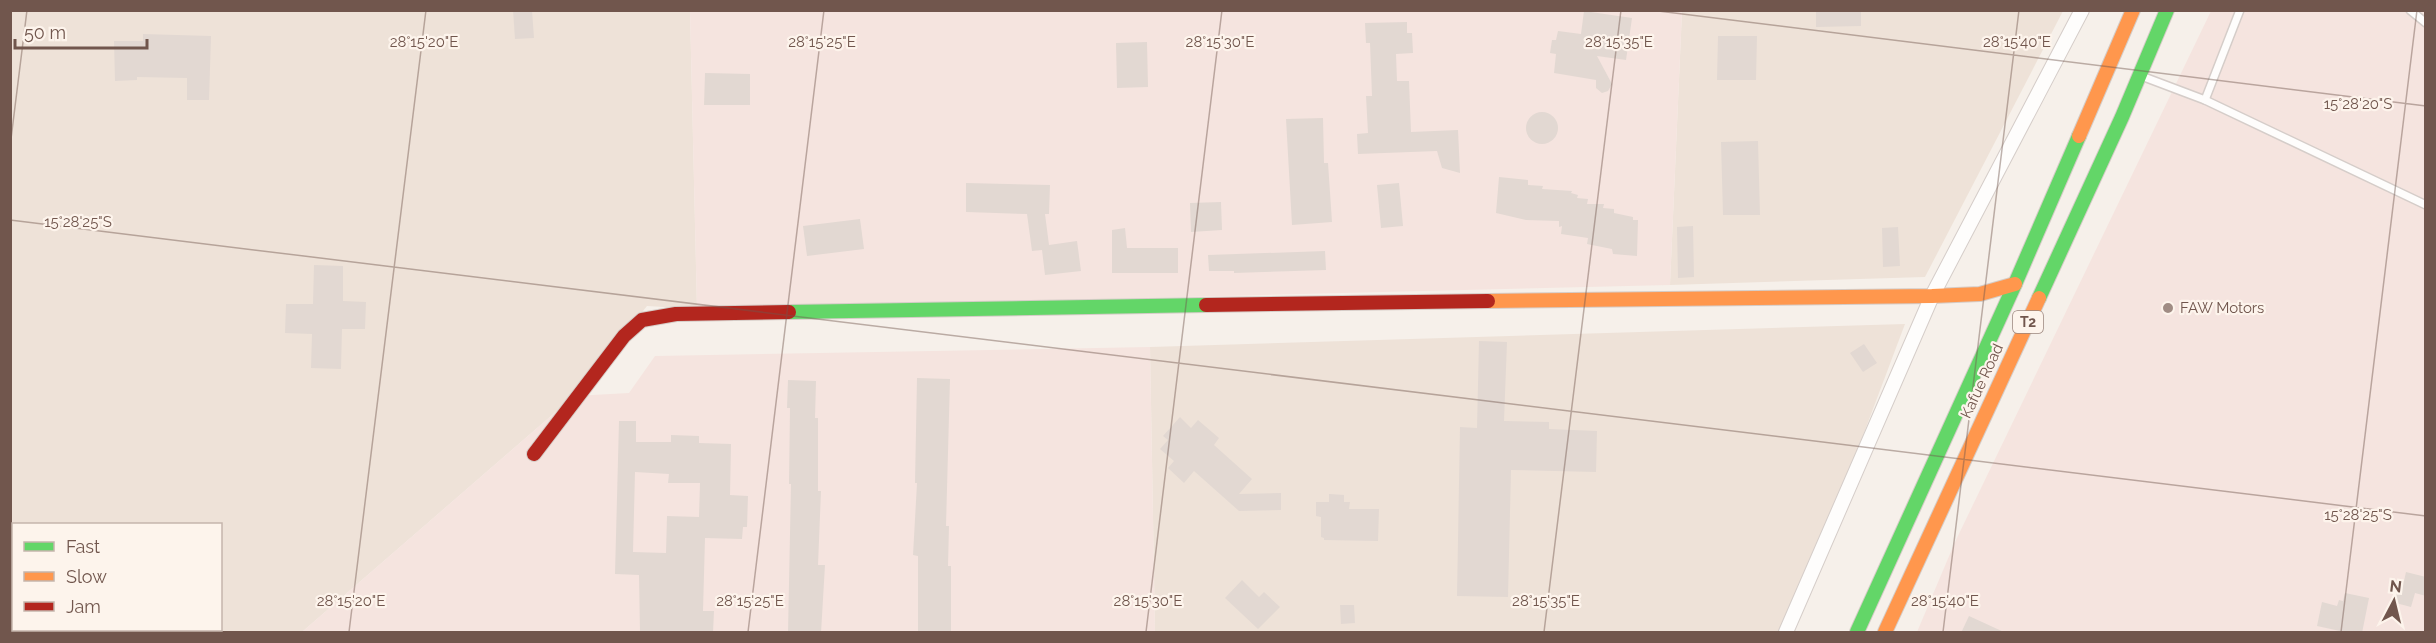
<svg xmlns="http://www.w3.org/2000/svg" width="2436" height="643" font-family="Raleway,sans-serif">
  <rect width="100%" height="100%" fill="#f6f0ea"/>
  <g fill="#eee2d8" fill-rule="evenodd">
    <path d="M10,11h680l7,298 -50,-3 -73,90 -272,236h-291zM14,524h206v106h-206z"/>
    <polygon points="1682,11 2063,11 1925,277 1670,285"/>
    <polygon points="1905,324 1789,632 1155,632 1150,347"/>
  </g>
  <g fill="#f5e4df">
    <polygon points="690,11 1682,11 1670,285 697,309"/>
    <polygon points="2211,11 2425,11 2425,632 1917,632 1955,542"/>
    <polygon points="1150,347 1155,632 302,632 574,396 629,393 655,356"/>
  </g>
  <g fill="#e2d8d2" fill-rule="evenodd">
    <polygon points="513,10 532,10 534,38 515,39"/>
    <polygon points="1816,10 1861,10 1861,26 1816,27"/>
    <polygon points="1584,11 1632,18 1626,60 1597,56 1612,84 1608,91 1602,93 1596,88 1596,80 1554,73 1556,54 1550,53 1552,40 1556,40 1558,31 1581,34"/>
    <polygon points="1407,22 1407,33 1412,33 1413,53 1396,54 1397,81 1409,81 1411,132 1458,130 1460,173 1442,168 1437,151 1358,154 1357,134 1368,133 1366,96 1372,96 1370,43 1366,43 1365,23"/>
    <polygon points="143,34 211,36 209,100 187,100 187,78 137,77 137,80 115,81 114,41 143,41"/>
    <polygon points="1718,36 1757,36 1756,80 1717,80"/>
    <polygon points="1147,42 1148,87 1117,88 1116,43"/>
    <polygon points="705,73 750,74 750,105 704,105"/>
    <circle cx="1542" cy="128" r="16"/>
    <polygon points="1323,118 1324,163 1328,163 1332,222 1292,225 1286,119"/>
    <polygon points="1758,141 1760,215 1723,215 1721,142"/>
    <polygon points="1499,177 1528,180 1528,185 1543,186 1542,189 1572,191 1571,193 1578,195 1577,198 1588,199 1587,204 1604,204 1603,208 1614,209 1614,213 1633,217 1633,220 1638,220 1637,256 1613,254 1612,249 1587,244 1588,238 1561,234 1562,226 1559,227 1559,221 1526,220 1496,213"/>
    <polygon points="966,183 1050,185 1049,214 1045,214 1049,245 1077,241 1081,271 1045,275 1042,250 1032,251 1027,214 966,212"/>
    <polygon points="1399,183 1403,226 1381,228 1377,185"/>
    <polygon points="1221,202 1222,230 1191,232 1190,203"/>
    <polygon points="860,219 864,249 807,256 803,226"/>
    <polygon points="1693,226 1694,277 1678,278 1677,227"/>
    <polygon points="1898,227 1900,266 1883,267 1882,228"/>
    <polygon points="1125,228 1127,248 1178,248 1178,273 1112,273 1112,230"/>
    <polygon points="1325,251 1326,270 1234,273 1234,271 1209,271 1208,255"/>
    <polygon points="314,265 343,266 343,301 366,302 365,329 342,329 341,369 311,368 312,334 285,333 286,304 313,304"/>
    <polygon points="1479,341 1507,342 1504,421 1549,422 1549,429 1597,431 1596,472 1511,470 1508,597 1457,596 1460,427 1477,428"/>
    <polygon points="1864,344 1877,363 1863,372 1850,353"/>
    <polygon points="917,378 950,379 946,526 949,526 948,566 951,566 951,633 918,633 918,556 913,555 917,483 915,483"/>
    <polygon points="788,380 816,381 815,418 818,418 818,491 821,491 818,565 825,565 821,633 788,633 791,484 789,484 790,408 787,408"/>
    <polygon points="1180,417 1191,428 1198,420 1219,438 1214,445 1252,479 1239,494 1281,493 1281,510 1239,511 1194,471 1184,483 1168,468 1174,461 1160,449 1168,440 1163,436"/>
    <path d="M619,421h17v21h35v-7l28,1v7l32,1 -1,51 18,1 -1,31h-4l-1,12 -37,-1 -2,73h11l-1,22h-73l-1,-58 -24,-1zM635,472l34,2 -1,9h32l-1,34 -32,-1 -1,37 -33,-1z"/>
    <polygon points="1329,494 1344,495 1344,502 1350,502 1349,509 1379,509 1378,541 1324,540 1324,538 1321,537 1321,517 1316,516 1316,502 1329,502"/>
    <polygon points="2406,572 2426,577 2426,596 2415,593 2411,607 2392,602 2398,579 2404,581"/>
    <polygon points="1242,580 1259,597 1264,592 1280,607 1258,629 1225,598"/>
    <polygon points="2345,593 2369,598 2362,633 2349,633 2317,626 2322,602 2337,606 2339,600 2343,601"/>
    <polygon points="1340,605 1354,605 1355,623 1341,624"/>
    <polygon points="1969,616 2006,633 1961,633"/>
  </g>
  <g fill="none" stroke-linecap="round" stroke-linejoin="round">
    <defs>
      <g id="lane">
        <polyline points="2410,10 2426,23"/>
        <polyline points="2144,77 2205,100 2426,205"/>
        <polyline points="2205,100 2240,10"/>
      </g>
      <polyline id="street" points="1786,632 1932,296 2082,10"/>
      <g id="fast">
        <polyline points="2039,298 2122,117 2167,10"/>
        <polyline points="789,312 1206,305"/>
        <polyline points="1857,632 2015,284 2079,136"/>
      </g>
      <g id="slow">
        <polyline points="2079,136 2133,10"/>
        <polyline points="1488,301 1932,296 1980,294 2015,284"/>
        <polyline points="1885,632 2039,298"/>
      </g>
      <g id="jam">
        <polyline points="1206,305 1488,301"/>
        <polyline points="534,454 624,336 642,320 676,314 789,312"/>
      </g>
    </defs>
    <use href="#lane" stroke="#d5cdc9" stroke-width="10"/>
    <use href="#street" stroke="#d5cdc9" stroke-width="16"/>
    <use href="#fast" stroke="#d5ccc7" stroke-width="16"/>
    <use href="#slow" stroke="#d5ccc7" stroke-width="16"/>
    <use href="#jam" stroke="#d5ccc7" stroke-width="16"/>
    <use href="#lane" stroke="#fefdfc" stroke-width="7"/>
    <use href="#street" stroke="#fefdfc" stroke-width="14"/>
    <use href="#fast" stroke="#63d668" stroke-width="14"/>
    <use href="#slow" stroke="#ff974d" stroke-width="14"/>
    <use href="#jam" stroke="#b3261e" stroke-width="14"/>
  </g>
  <path fill="none" stroke="#71564d" stroke-width="1.5" stroke-opacity="0.45" d="M1650,10l776,96M10,147l17,-137M10,220l2416,296M10,631l15,1M349,632l77,-622M748,632l76,-622M1146,632l76,-622M1544,632l77,-622M1943,632l76,-622M2341,632l76,-622"/>
  <circle fill="#a08c84" stroke="#fdf4ec" stroke-width="2" cx="2168" cy="308" r="6"/>
  <g text-anchor="middle" stroke-width="4.5" stroke-linejoin="round" paint-order="stroke">
    <rect fill="#fdf4ec" stroke="#9b857d" stroke-width="1.5" x="2013" y="311" width="30" height="22" rx="4.5"/>
    <g font-size="14" font-weight="bold" fill="#71564d">
      <text x="2028" y="327">T2</text>
    </g>
    <g font-size="15" fill="#71564d" stroke="#fdf4ec" text-anchor="start">
      <text x="2180" y="313">FAW Motors</text>
    </g>
    <g font-size="15" fill="#71564d" stroke="#fdf4ec">
      <text transform="translate(1982 381) rotate(-65)" y="5">Kafue Road</text>
    </g>
  </g>
  <g font-size="15" text-anchor="middle" fill="#71564d" stroke="#fdf4ec" stroke-width="4.5" stroke-linejoin="round" paint-order="stroke">
    <text x="424" y="47">28°15'20"E</text>
    <text x="822" y="47">28°15'25"E</text>
    <text x="1220" y="47">28°15'30"E</text>
    <text x="1619" y="47">28°15'35"E</text>
    <text x="2017" y="47">28°15'40"E</text>
    <text x="2358" y="109">15°28'20"S</text>
    <text x="78" y="227">15°28'25"S</text>
    <text x="2358" y="520">15°28'25"S</text>
    <text x="351" y="606">28°15'20"E</text>
    <text x="750" y="606">28°15'25"E</text>
    <text x="1148" y="606">28°15'30"E</text>
    <text x="1546" y="606">28°15'35"E</text>
    <text x="1945" y="606">28°15'40"E</text>
  </g>
  <rect width="2436" height="643" fill="none" stroke="#71564d" stroke-width="24"/>
  <rect x="12" y="523" width="210" height="108" fill="#fdf4ec" stroke="#c5b5ac" stroke-width="1.5"/>
  <rect x="24" y="542" width="30" height="9" fill="#63d668" stroke="#c5b5ac" stroke-width="1.5"/>
  <text x="66" y="553" font-size="18" fill="#71564d">Fast</text>
  <rect x="24" y="572" width="30" height="9" fill="#ff974d" stroke="#c5b5ac" stroke-width="1.5"/>
  <text x="66" y="583" font-size="18" fill="#71564d">Slow</text>
  <rect x="24" y="602" width="30" height="9" fill="#b3261e" stroke="#c5b5ac" stroke-width="1.5"/>
  <text x="66" y="613" font-size="18" fill="#71564d">Jam</text>
  <g transform="translate(2394 601) rotate(7)" stroke="#fdf4ec" stroke-width="4.5" paint-order="stroke">
  <path d="M0-4.5L10 22L0 15L-10 22Z" fill="#71564d"/>
  <text y="-9" font-size="16" font-weight="bold" text-anchor="middle" fill="#71564d">N</text>
  </g>
  <path d="M15 39v9h132v-9" fill="none" stroke="#71564d" stroke-width="3"/>
  <text x="24" y="39" font-size="18" fill="#71564d" stroke="#fdf4ec" stroke-width="4.5" paint-order="stroke">50 m</text>
</svg>
